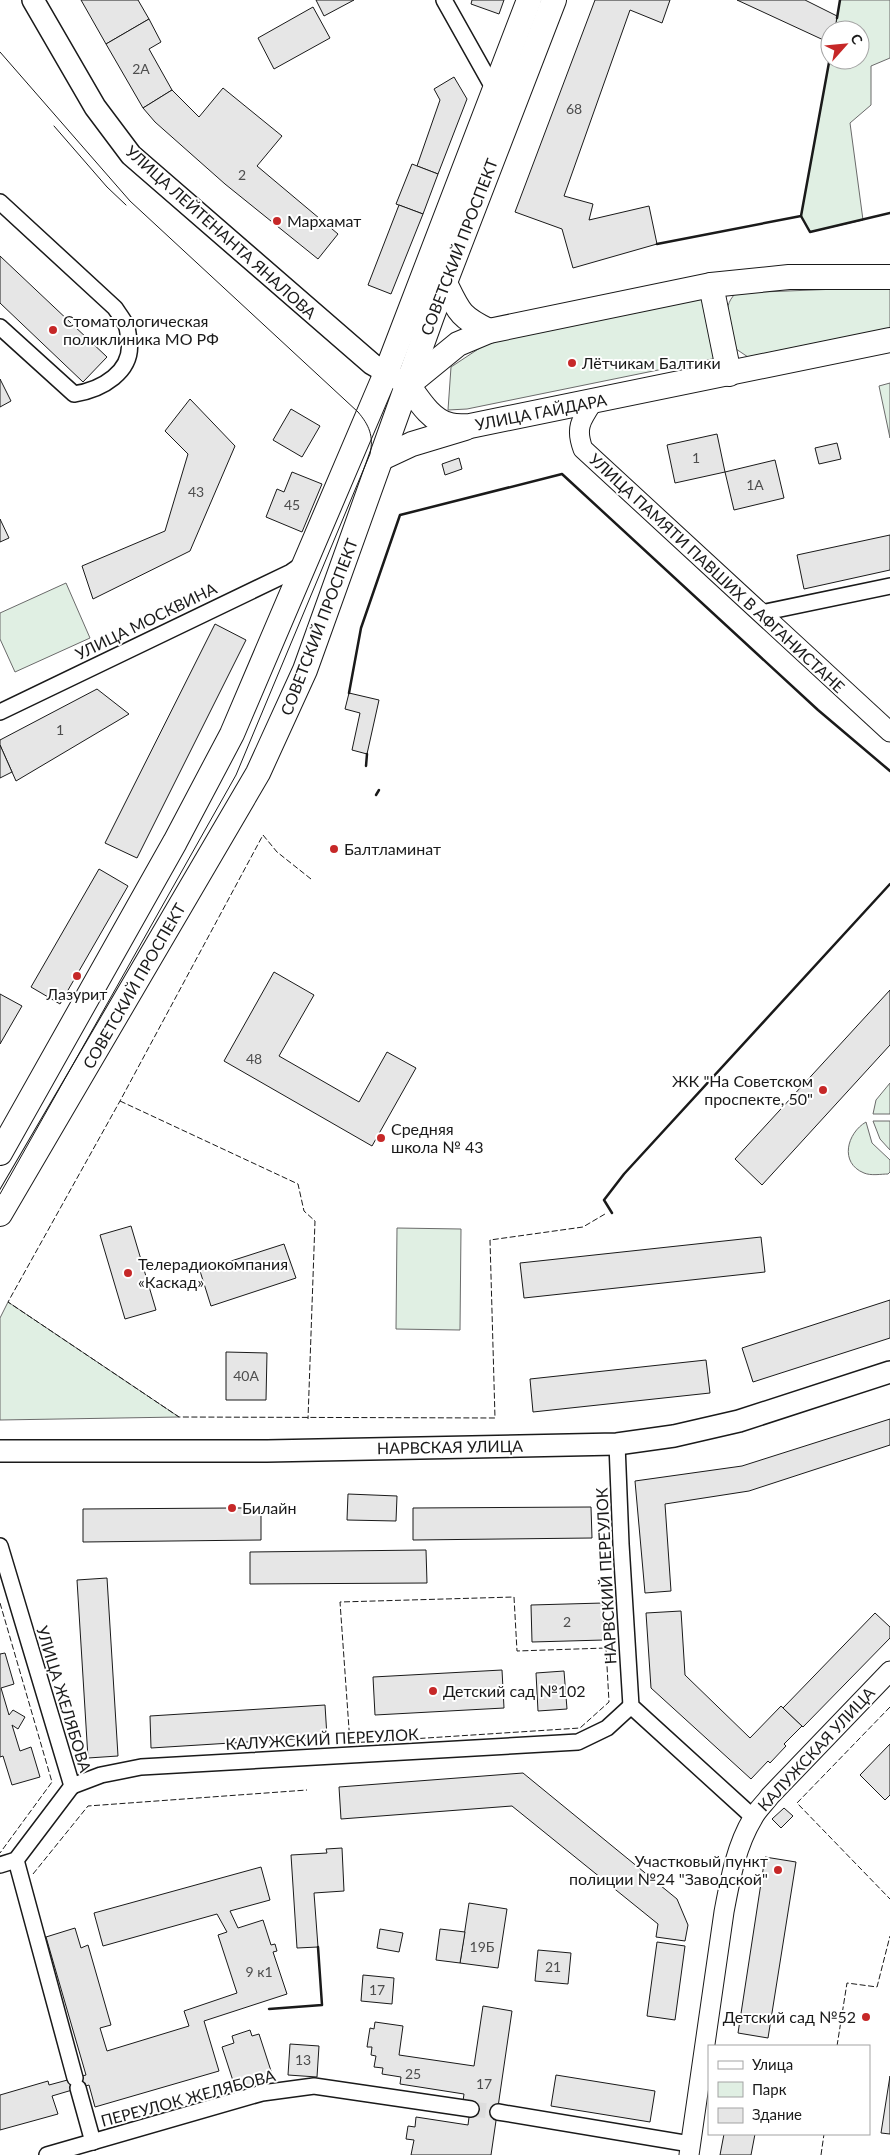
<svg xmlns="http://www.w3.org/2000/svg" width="890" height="2155" font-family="Lato,sans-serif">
  <rect width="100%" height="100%" fill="#fff"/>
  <g fill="#e0efe3" stroke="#6a6a6a">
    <polygon points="840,0 890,0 890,58 871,66 871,105 850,123 863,220 810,232 801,216 830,57 830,60 860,60 860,30 835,30"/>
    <path d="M890,287v41l-142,29 -12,-8c-5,-20 -17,-40 0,-56z"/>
    <polygon points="703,298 717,358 467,409 448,410 451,367 495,338"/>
    <polygon points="890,383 890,438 879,386"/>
    <polygon points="66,583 90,638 15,672 0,639 0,613"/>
    <polygon points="890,1083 890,1114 873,1114 876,1100"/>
    <polygon points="873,1121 890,1121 890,1150 880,1139"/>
    <path d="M866,1122l6,21 18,17v12l-2,2c-7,0 -17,2 -24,-1 -25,-10 -17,-40 2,-51z"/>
    <polygon points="397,1228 461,1229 460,1330 396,1329"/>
    <polygon points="8,1302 179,1417 0,1420 0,1318"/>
  </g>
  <g fill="#e6e6e6" stroke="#1a1a1a">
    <polygon points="81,0 138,0 149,19 106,44"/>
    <polygon points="316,0 354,0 324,16"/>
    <polygon points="472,0 504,0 499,14 471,4"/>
    <polygon points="595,0 670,0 662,23 630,10 564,196 593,204 589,220 649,206 657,244 573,268 562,229 515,212"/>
    <polygon points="737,0 805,0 837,16 835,30 830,30 830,43"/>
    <polygon points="313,7 330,38 274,69 258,38"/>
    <polygon points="149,19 161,42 149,49 172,90 143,108 106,44"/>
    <polygon points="454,77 467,99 438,174 417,166 440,100 434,89"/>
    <polygon points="223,88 282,136 257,166 338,234 318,259 225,184 155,122 143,108 172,90 199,117"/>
    <polygon points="412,164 438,174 423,214 396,204"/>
    <polygon points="399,205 423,214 391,294 368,285"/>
    <polygon points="0,256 107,357 83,382 0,303"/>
    <polygon points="0,379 11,401 0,407"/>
    <polygon points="190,399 235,446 190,551 93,599 82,566 165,531 188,454 165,431"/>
    <polygon points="291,409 320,426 302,457 273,440"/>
    <polygon points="717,434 725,472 675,483 667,445"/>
    <polygon points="837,443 841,459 819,464 815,448"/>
    <polygon points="459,458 462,469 445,475 442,464"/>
    <polygon points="775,460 784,498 734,510 725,472"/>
    <polygon points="292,472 322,484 302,532 266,517 277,489 284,492"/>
    <polygon points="0,519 9,538 0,542"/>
    <polygon points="890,535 890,570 804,589 797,555"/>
    <polygon points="215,624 246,640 137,858 105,843"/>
    <polygon points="97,689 129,714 16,781 0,745 0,740"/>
    <polygon points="349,693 379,700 367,754 352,750 360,713 345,709"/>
    <polygon points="0,745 12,772 0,778"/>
    <polygon points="99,869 128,886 60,1004 31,987"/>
    <polygon points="274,972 314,995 279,1056 359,1102 387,1052 416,1068 372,1146 224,1061"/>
    <polygon points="890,990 890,1045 762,1185 735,1159"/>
    <polygon points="0,994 22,1006 0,1044"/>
    <polygon points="131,1226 156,1310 125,1319 100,1235"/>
    <polygon points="761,1237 765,1272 524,1298 520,1263"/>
    <polygon points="284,1244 296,1278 211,1306 200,1271"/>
    <polygon points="890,1300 890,1338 753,1382 742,1348"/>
    <polygon points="226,1352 267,1353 266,1400 226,1400"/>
    <polygon points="706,1360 710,1393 533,1412 530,1379"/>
    <polygon points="890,1419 890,1445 749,1491 665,1504 671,1591 645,1593 635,1481 742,1466"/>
    <polygon points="348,1494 397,1496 396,1521 347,1520"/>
    <polygon points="591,1507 592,1538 413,1540 413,1508"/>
    <polygon points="232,1508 261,1508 261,1540 83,1542 83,1509"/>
    <polygon points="426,1550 427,1583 250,1584 250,1552"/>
    <polygon points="107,1578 118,1756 88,1758 77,1580"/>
    <polygon points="603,1603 604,1640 532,1642 531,1605"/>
    <polygon points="681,1611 685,1675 750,1738 781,1706 802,1726 784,1744 786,1746 770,1763 768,1761 751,1779 651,1688 646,1613"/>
    <polygon points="875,1613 890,1627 890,1638 803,1727 783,1708"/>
    <polygon points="5,1653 14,1684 1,1688 9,1715 13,1710 25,1717 18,1729 12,1725 20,1751 31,1747 40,1777 12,1785 3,1756 0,1757 0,1654"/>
    <polygon points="502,1670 504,1708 375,1715 373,1677"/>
    <polygon points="564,1671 567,1709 538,1711 536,1673"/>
    <polygon points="325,1705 327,1737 151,1748 150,1716"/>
    <polygon points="890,1744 890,1795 885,1800 860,1775"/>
    <polygon points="523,1773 677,1899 688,1925 685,1941 656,1937 658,1924 512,1806 341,1819 339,1787"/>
    <polygon points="784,1808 793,1816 781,1828 772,1819"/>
    <polygon points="342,1848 344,1891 314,1893 318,1947 297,1948 291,1855 327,1853 326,1849"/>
    <polygon points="765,1857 796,1862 768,2038 738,2033"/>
    <polygon points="261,1867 270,1900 230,1911 238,1928 263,1920 271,1945 275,1944 277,1951 273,1952 287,1994 204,2021 219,2071 95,2107 89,2085 52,2096 58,2114 0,2130 0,2095 48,2081 49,2085 86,2075 46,1937 75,1928 81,1948 88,1945 111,2025 100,2028 107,2051 189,2026 184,2011 237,1993 218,1935 227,1932 217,1914 103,1946 94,1913"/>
    <polygon points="469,1903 507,1909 498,1968 460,1963"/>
    <polygon points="380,1929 403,1933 399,1952 377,1948"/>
    <polygon points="440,1929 465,1932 460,1963 436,1960"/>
    <polygon points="657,1942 685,1946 675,2020 647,2016"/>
    <polygon points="538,1950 571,1953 568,1984 535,1981"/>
    <polygon points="363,1975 394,1978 392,2004 361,2001"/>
    <polygon points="483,2006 512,2011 491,2155 411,2155 414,2140 406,2139 408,2126 415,2127 416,2117 468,2125 471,2102 463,2101 464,2094 400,2084 401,2077 382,2074 383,2068 374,2067 376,2056 371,2055 372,2047 367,2047 370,2028 374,2029 375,2022 403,2026 399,2055 474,2066"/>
    <polygon points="250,2030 252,2036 259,2034 273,2077 255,2085 236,2090 222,2047 234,2043 232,2036"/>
    <polygon points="290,2044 319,2046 317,2077 288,2075"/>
    <polygon points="556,2075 655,2091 650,2122 551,2106"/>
    <polygon points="890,2076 890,2134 881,2133"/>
    <polygon points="724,2134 755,2134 751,2155 720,2155"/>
  </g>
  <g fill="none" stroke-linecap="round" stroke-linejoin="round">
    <polyline stroke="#ddd" stroke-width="15" stroke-dasharray="15 8" stroke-linecap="butt" points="471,2109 498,2112"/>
    <defs>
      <g id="minor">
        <polyline points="444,0 495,91"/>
        <path d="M0,202l115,106c4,6 8,11 11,17 2,4 2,10 3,15 5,32 -28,50 -55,54l-74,-67"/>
        <polyline points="761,613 890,586"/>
        <polyline points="0,712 291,572 304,563"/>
        <polyline points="617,1444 621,1544 631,1706 753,1817"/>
        <polyline points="0,1546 72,1786"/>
        <polyline points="72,1786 101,1775 141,1767 578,1742 607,1728 631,1706"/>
        <polyline points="16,1860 75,2078"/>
        <polyline points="0,1865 16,1860 72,1786"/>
        <polyline points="78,2088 93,2142"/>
        <polyline points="498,2112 690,2144"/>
        <polyline points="47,2155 262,2093 314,2086 471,2109"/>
      </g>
      <g id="tertiary">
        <path d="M593,402c-12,18 -18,26 -10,47l307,283"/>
        <path d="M689,2155l35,-243c6,-32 12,-66 29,-94 4,-8 12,-15 17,-22l120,-125"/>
      </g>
      <g id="secondary">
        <polyline points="33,0 95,107 131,155 372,364 408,385"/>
        <polyline points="0,1451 267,1451 617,1444 674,1436 739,1421 890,1372"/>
      </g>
      <g id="primary">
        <path d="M445,283c14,29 15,34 44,48"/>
        <polyline points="711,285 729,374"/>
        <polyline points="409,384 458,344 489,331 711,285 789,277 890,277"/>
        <path d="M408,385c10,14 23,36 42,40 7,2 14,1 20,1l420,-86"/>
        <polyline points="382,458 412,444 465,428"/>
        <polyline points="0,1153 175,842 232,734 386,373 529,0"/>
        <polyline points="0,1214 258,773 305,670 432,316 554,0"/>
      </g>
    </defs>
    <use href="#minor" stroke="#1a1a1a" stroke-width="18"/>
    <use href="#tertiary" stroke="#1a1a1a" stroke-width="21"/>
    <use href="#secondary" stroke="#1a1a1a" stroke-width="24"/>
    <use href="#primary" stroke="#1a1a1a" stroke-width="26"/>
    <use href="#minor" stroke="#fff" stroke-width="15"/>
    <use href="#tertiary" stroke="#fff" stroke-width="19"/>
    <use href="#secondary" stroke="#fff" stroke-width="21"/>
    <use href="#primary" stroke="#fff" stroke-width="24"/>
    <g stroke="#1a1a1a" stroke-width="1">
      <path d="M0,52l130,149 228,211c11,13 16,24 12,42l-134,321 -236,419"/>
      <polyline points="54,126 107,187 126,205"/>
    </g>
    <g stroke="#1a1a1a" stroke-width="1" stroke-dasharray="6 2.5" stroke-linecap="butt">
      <polyline points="311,879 277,852 263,835 120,1101 8,1302 179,1417 495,1418 490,1240 583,1227 605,1214"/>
      <polyline points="120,1101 298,1184 304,1211 315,1221 308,1419"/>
      <polygon points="514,1597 517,1651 606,1648 609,1702 580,1728 350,1743 340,1602"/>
      <polyline points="0,1603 52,1782 0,1853"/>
      <polyline points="890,1707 797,1803 890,1899"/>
      <polyline points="33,1874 88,1806 307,1790"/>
      <polyline points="837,2046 847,1983 877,1987 890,1936"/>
      <polyline points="821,2155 824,2134"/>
    </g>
    <g stroke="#1a1a1a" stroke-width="2.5">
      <polyline points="837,18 840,0"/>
      <polyline points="830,57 801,216 810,232 890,213"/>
      <polyline points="657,244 801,216"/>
      <polyline points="349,693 361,628 400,515 562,474 818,710 890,771"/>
      <polyline points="366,766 367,754"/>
      <polyline points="376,795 379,790"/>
      <polyline points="612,1213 604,1200 624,1174 890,884"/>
      <polyline points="269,2009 322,2005 318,1947"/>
    </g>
  </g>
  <g fill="#c62828" stroke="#fff" stroke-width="2">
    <circle cx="277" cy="221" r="5"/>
    <circle cx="53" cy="330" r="5"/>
    <circle cx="572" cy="363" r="5"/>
    <circle cx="334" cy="849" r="5"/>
    <circle cx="77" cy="976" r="5"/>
    <circle cx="823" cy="1090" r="5"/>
    <circle cx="381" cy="1138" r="5"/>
    <circle cx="128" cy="1273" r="5"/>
    <circle cx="232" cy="1508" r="5"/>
    <circle cx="433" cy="1691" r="5"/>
    <circle cx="778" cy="1870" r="5"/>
    <circle cx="866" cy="2017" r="5"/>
  </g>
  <g text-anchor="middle" stroke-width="4" stroke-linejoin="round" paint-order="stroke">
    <g font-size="14" fill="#4d4d4d">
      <text x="141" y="74">2А</text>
      <text x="574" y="114">68</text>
      <text x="242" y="180">2</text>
      <text x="696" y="463">1</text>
      <text x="755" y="490">1А</text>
      <text x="196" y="497">43</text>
      <text x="292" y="510">45</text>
      <text x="60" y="735">1</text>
      <text x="254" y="1064">48</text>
      <text x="246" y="1381">40А</text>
      <text x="567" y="1627">2</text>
      <text x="482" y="1952">19Б</text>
      <text x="553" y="1972">21</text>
      <text x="259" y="1977">9 к1</text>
      <text x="377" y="1995">17</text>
      <text x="303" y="2065">13</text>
      <text x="413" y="2079">25</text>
      <text x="484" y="2089">17</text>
    </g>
    <g font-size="16" fill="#1a1a1a" stroke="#fff" text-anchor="start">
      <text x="287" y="227">Мархамат</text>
      <text x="63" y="327">Стоматологическая<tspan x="63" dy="18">поликлиника МО РФ</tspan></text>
      <text x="582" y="369">Лётчикам Балтики</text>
      <text x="344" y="855">Балтламинат</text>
      <text x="77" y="1000" text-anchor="middle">Лазурит</text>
      <text x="813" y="1087" text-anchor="end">ЖК "На Советском<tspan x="813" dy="18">проспекте, 50"</tspan></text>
      <text x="391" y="1135">Средняя<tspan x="391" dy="18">школа № 43</tspan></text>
      <text x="138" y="1270">Телерадиокомпания<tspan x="138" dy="18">«Каскад»</tspan></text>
      <text x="242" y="1514">Билайн</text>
      <text x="443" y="1697">Детский сад №102</text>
      <text x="768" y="1867" text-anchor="end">Участковый пункт<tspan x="768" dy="18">полиции №24 "Заводской"</tspan></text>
      <text x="856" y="2023" text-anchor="end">Детский сад №52</text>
    </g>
    <g font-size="16" fill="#1a1a1a" stroke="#fff">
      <text transform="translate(221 232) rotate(42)" y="6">УЛИЦА ЛЕЙТЕНАНТА ЯНАЛОВА</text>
      <text transform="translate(459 247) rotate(-69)" y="6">СОВЕТСКИЙ ПРОСПЕКТ</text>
      <text transform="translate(541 412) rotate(-11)" y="6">УЛИЦА ГАЙДАРА</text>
      <text transform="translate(717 573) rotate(43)" y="6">УЛИЦА ПАМЯТИ ПАВШИХ В АФГАНИСТАНЕ</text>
      <text transform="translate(146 621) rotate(-26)" y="6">УЛИЦА МОСКВИНА</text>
      <text transform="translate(319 627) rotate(-69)" y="6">СОВЕТСКИЙ ПРОСПЕКТ</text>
      <text transform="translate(134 986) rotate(-60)" y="6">СОВЕТСКИЙ ПРОСПЕКТ</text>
      <text transform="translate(450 1447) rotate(-1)" y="6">НАРВСКАЯ УЛИЦА</text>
      <text transform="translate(606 1576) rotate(-93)" y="6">НАРВСКИЙ ПЕРЕУЛОК</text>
      <text transform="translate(64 1699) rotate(73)" y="6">УЛИЦА ЖЕЛЯБОВА</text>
      <text transform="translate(322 1739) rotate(-3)" y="6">КАЛУЖСКИЙ ПЕРЕУЛОК</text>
      <text transform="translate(816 1749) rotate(-47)" y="6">КАЛУЖСКАЯ УЛИЦА</text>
      <text transform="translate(188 2098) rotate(-15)" y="6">ПЕРЕУЛОК ЖЕЛЯБОВА</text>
    </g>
  </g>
  <rect x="708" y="2045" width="162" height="90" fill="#ffffff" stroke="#a3a3a3"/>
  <rect x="718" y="2061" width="25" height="8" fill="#ffffff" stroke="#a3a3a3"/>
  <text x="752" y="2070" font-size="15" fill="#1a1a1a">Улица</text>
  <rect x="718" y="2082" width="25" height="15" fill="#e0efe3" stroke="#a3a3a3"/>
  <text x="752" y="2095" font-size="15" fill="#1a1a1a">Парк</text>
  <rect x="718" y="2108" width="25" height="15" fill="#e6e6e6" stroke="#a3a3a3"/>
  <text x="752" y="2120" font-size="15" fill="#1a1a1a">Здание</text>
  <g transform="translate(845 45) rotate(63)"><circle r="24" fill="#ffffff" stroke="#a3a3a3"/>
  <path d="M0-4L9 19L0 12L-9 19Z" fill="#c62828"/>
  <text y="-8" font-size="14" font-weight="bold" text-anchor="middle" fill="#1a1a1a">С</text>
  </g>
</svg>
